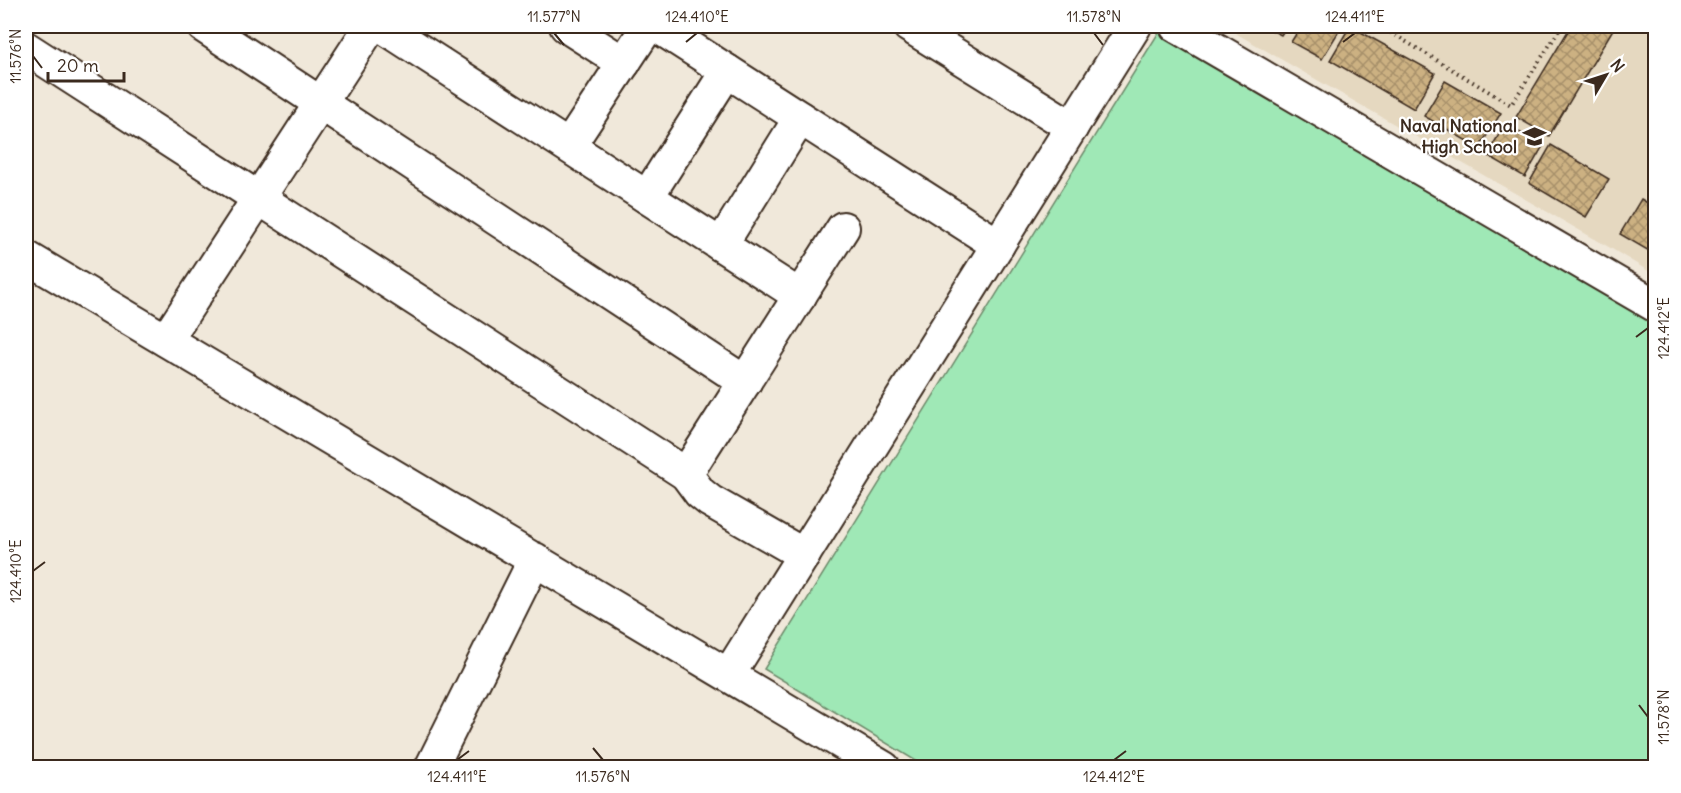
<svg xmlns="http://www.w3.org/2000/svg" width="1681" height="793" font-family="Delius,sans-serif">
  <defs>
    <pattern id="building-cross-hatch" width="8" height="8" patternUnits="userSpaceOnUse" patternTransform="scale(1.5)"><rect width="8" height="8" fill="#ccb182"/><path d="M0 0l8 8M0 8l8-8" fill="none" stroke="#a7906a"/></pattern>
  </defs>
  <rect width="100%" height="100%" fill="#f0e8da"/>
  <filter id="ink" filterUnits="userSpaceOnUse"><feTurbulence type="fractalNoise" baseFrequency=".0167" numOctaves="2"/><feDisplacementMap in="SourceGraphic" scale="12" xChannelSelector="R" yChannelSelector="G"/><feConvolveMatrix kernelMatrix="1 2 1 2 8 2 1 2 1" color-interpolation-filters="sRGB"/></filter>
  <g filter="url(#ink)">
    <polygon fill="#e5d8c0" points="1223,26 1655,26 1655,275 1607,246"/>
    <polygon fill="#9fe8b6" stroke="#6d896a" stroke-width="1.5" points="1159,32 1655,323 1655,767 926,767 764,669"/>
    <g fill="url(#building-cross-hatch)" stroke="#3b2a1e" stroke-width="1.5">
      <polygon points="1263,26 1287,26 1281,35"/>
      <polygon points="1301,26 1342,26 1322,59 1291,42"/>
      <polygon points="1350,26 1435,73 1414,109 1330,60"/>
      <polygon points="1571,26 1615,26 1549,136 1516,117"/>
      <polygon points="1445,81 1501,113 1479,148 1424,116"/>
      <polygon points="1505,124 1543,146 1525,177 1487,155"/>
      <polygon points="1551,145 1609,179 1586,217 1529,183"/>
      <polygon points="1641,199 1656,208 1656,255 1620,234"/>
    </g>
    <g fill="none" stroke-linecap="round" stroke-linejoin="round">
      <defs>
        <g id="minor">
          <polyline points="203,26 745,382"/>
          <polyline points="382,26 800,296"/>
          <polyline points="566,26 624,63"/>
          <polyline points="657,26 998,245"/>
          <polyline points="909,26 1072,127"/>
          <polyline points="1176,26 1656,306"/>
          <polyline points="26,48 686,474 700,493 710,501 804,555"/>
          <polyline points="569,146 648,26"/>
          <polyline points="647,197 727,71"/>
          <polyline points="721,245 800,118"/>
          <polyline points="26,257 884,768"/>
          <polyline points="166,340 371,26"/>
          <polyline points="686,474 843,228"/>
          <polyline points="729,674 1135,26"/>
          <polyline points="431,768 535,559"/>
        </g>
      </defs>
      <use href="#minor" stroke="#3b2a1e" stroke-width="36"/>
      <polyline stroke="#3b2a1e" stroke-width="4" stroke-dasharray="1.5 4.5" stroke-linecap="butt" points="1380,26 1511,105 1562,26"/>
      <use href="#minor" stroke="#fff" stroke-width="32"/>
    </g>
  </g>
  <path fill="none" stroke="#3b2a1e" stroke-width="2" d="M554,33l10,12M1094,33l9,12M686,42l11,-9M1343,42l12,-9M33,56l9,12M1636,337l12,-9M33,571l12,-9M1639,705l9,12M593,748l10,12M457,760l12,-9M1114,760l12,-9"/>
  <defs>
    <symbol id="school-bare" viewBox="-9 -9 18 18"><path d="M0-5L7-2L0 1L-7-2ZM-4 1L0 2.5L4 1V4Q0 6-4 4Z" fill="#3b2a1e" stroke="#fff" stroke-width="2.5" paint-order="stroke"/></symbol>
  </defs>
  <g fill-rule="evenodd">
    <use href="#school-bare" x="1518" y="120" width="33" height="33"/>
  </g>
  <g text-anchor="middle" stroke-width="4.5" stroke-linejoin="round" paint-order="stroke">
    <g font-size="18" font-weight="bold" fill="#3b2a1e" stroke="#fff" text-anchor="end">
      <text x="1517" y="132">Naval National<tspan x="1517" dy="21">High School</tspan></text>
    </g>
  </g>
  <rect width="1681" height="793" fill="none" stroke="#fff" stroke-width="66"/>
  <g transform="translate(1606 75) rotate(51)" stroke="#ffffff" stroke-width="4.5" paint-order="stroke">
  <path d="M0-4.5L10 22L0 15L-10 22Z" fill="#3b2a1e"/>
  <text y="-9" font-size="16" font-weight="bold" text-anchor="middle" fill="#3b2a1e">N</text>
  </g>
  <path d="M48 72v9h76v-9" fill="none" stroke="#3b2a1e" stroke-width="3"/>
  <text x="57" y="72" font-size="18" fill="#3b2a1e" stroke="#ffffff" stroke-width="4.5" paint-order="stroke">20 m</text>
  <rect x="33" y="33" width="1615" height="727" fill="none" stroke="#3b2a1e" stroke-width="2"/>
  <g font-size="15" text-anchor="middle" fill="#3b2a1e">
    <text x="554" y="22">11.577°N</text>
    <text x="697" y="22">124.410°E</text>
    <text x="1094" y="22">11.578°N</text>
    <text x="1355" y="22">124.411°E</text>
    <text transform="translate(16 56) rotate(-90)" y="5">11.576°N</text>
    <text transform="translate(1664 328) rotate(-90)" y="5">124.412°E</text>
    <text transform="translate(16 571) rotate(-90)" y="5">124.410°E</text>
    <text transform="translate(1664 717) rotate(-90)" y="5">11.578°N</text>
    <text x="457" y="782">124.411°E</text>
    <text x="603" y="782">11.576°N</text>
    <text x="1114" y="782">124.412°E</text>
  </g>
</svg>
